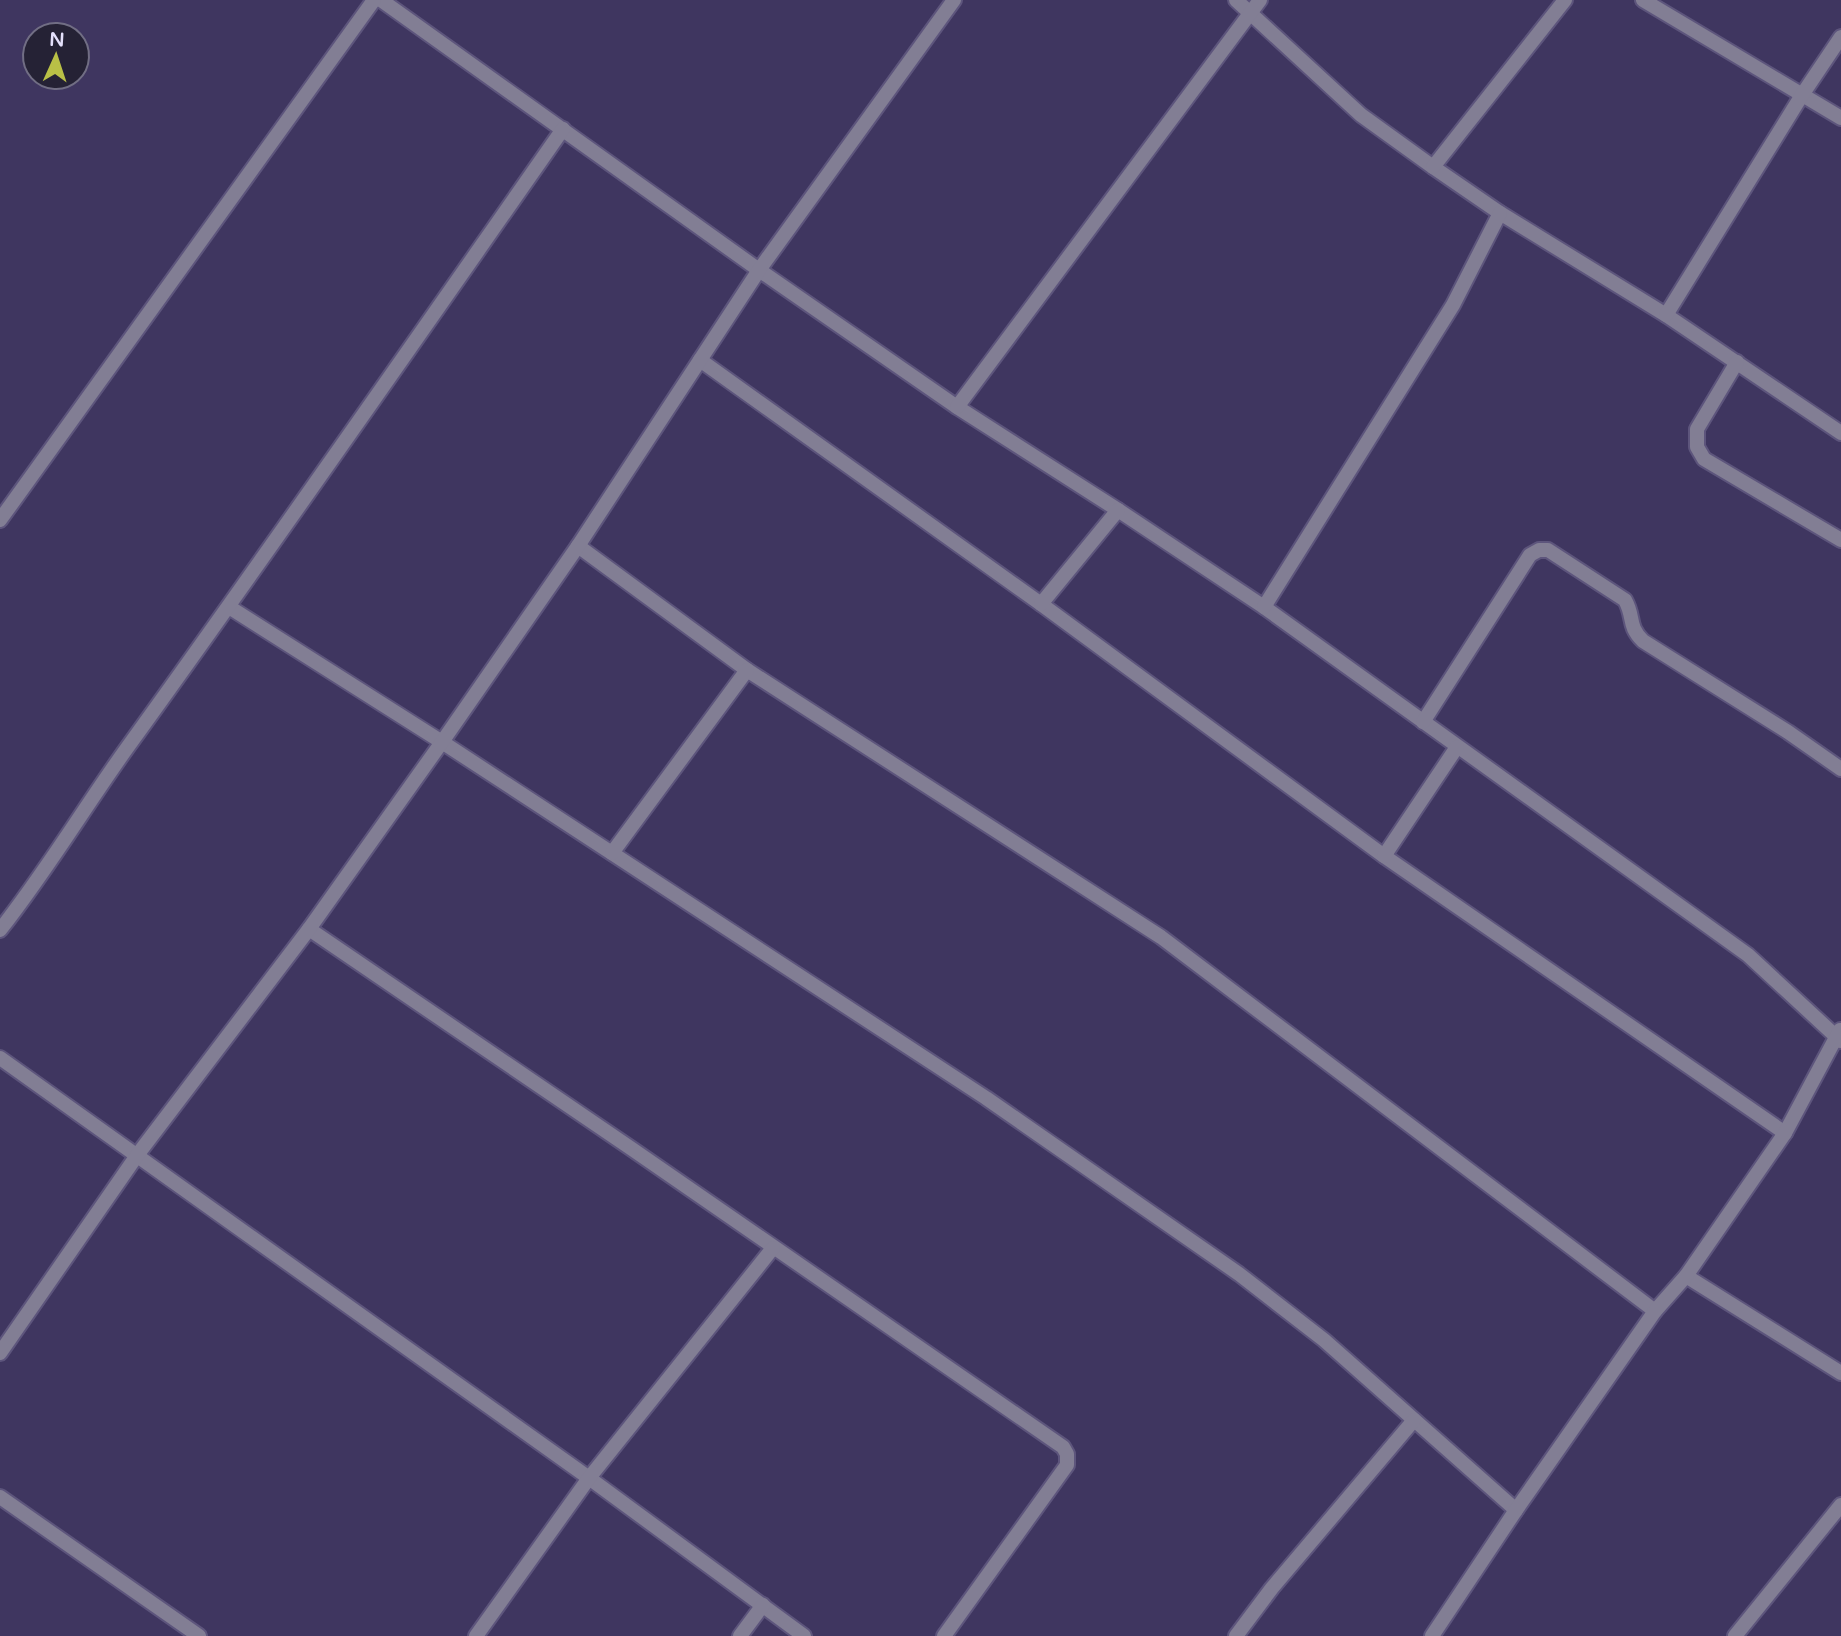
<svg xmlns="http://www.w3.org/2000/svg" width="1841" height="1636" font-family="'Varela Round',sans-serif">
  <rect width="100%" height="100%" fill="#3f3660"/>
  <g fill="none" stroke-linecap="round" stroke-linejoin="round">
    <defs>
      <g id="street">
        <polyline points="381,0 759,270 957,407 1118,510 1264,607 1748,955 1841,1041"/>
        <polyline points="1236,0 1361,115 1433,167 1500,213 1666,315 1841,433"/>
        <polyline points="1643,0 1841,118"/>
        <polyline points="1433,167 1565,0"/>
        <polyline points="1666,315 1802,95 1841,37"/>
        <polyline points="700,360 1041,604 1384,856 1785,1133"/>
        <polyline points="1737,362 1697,429 1697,447 1704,459 1841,540"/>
        <polyline points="957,407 1260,0"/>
        <polyline points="0,520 374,0"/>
        <polyline points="578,546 747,670 1161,937 1655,1311"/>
        <polyline points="1041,604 1118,510"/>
        <polyline points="229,607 442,742 986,1098 1239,1274 1324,1340 1516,1510"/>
        <polyline points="1264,607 1453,305 1500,213"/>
        <path d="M1423,722l107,-167 9,-5h9l77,50c10,18 2,25 18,41l145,91 53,37"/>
        <polyline points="612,853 747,670"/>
        <polyline points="1384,856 1457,747"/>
        <polyline points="309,929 632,1149 1063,1447 1067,1454 1067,1465 944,1636"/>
        <path d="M0,930c46,-58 84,-122 127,-182 148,-205 292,-413 436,-619"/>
        <polyline points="0,1058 589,1478 804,1636"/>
        <polyline points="1686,1276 1841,1373"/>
        <polyline points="0,1353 138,1154 309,929 442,742 578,546 759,270 954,0"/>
        <polyline points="0,1497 199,1636"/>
        <polyline points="476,1636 589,1478 773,1248"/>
        <polyline points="740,1636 763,1605"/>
        <polyline points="1236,1636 1272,1588 1414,1420"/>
        <polyline points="1432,1636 1516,1510 1655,1311 1686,1276 1785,1133 1840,1030"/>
        <polyline points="1735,1636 1841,1505"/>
      </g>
    </defs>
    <use href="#street" stroke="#5d557c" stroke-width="18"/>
    <use href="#street" stroke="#827e94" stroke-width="14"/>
  </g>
  <g transform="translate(56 56) rotate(3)"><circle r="33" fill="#252235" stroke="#716e84" stroke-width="2"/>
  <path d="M0-5L12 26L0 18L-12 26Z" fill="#b9c046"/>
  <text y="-10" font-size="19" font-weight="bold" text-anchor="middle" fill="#e4e0fb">N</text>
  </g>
</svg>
